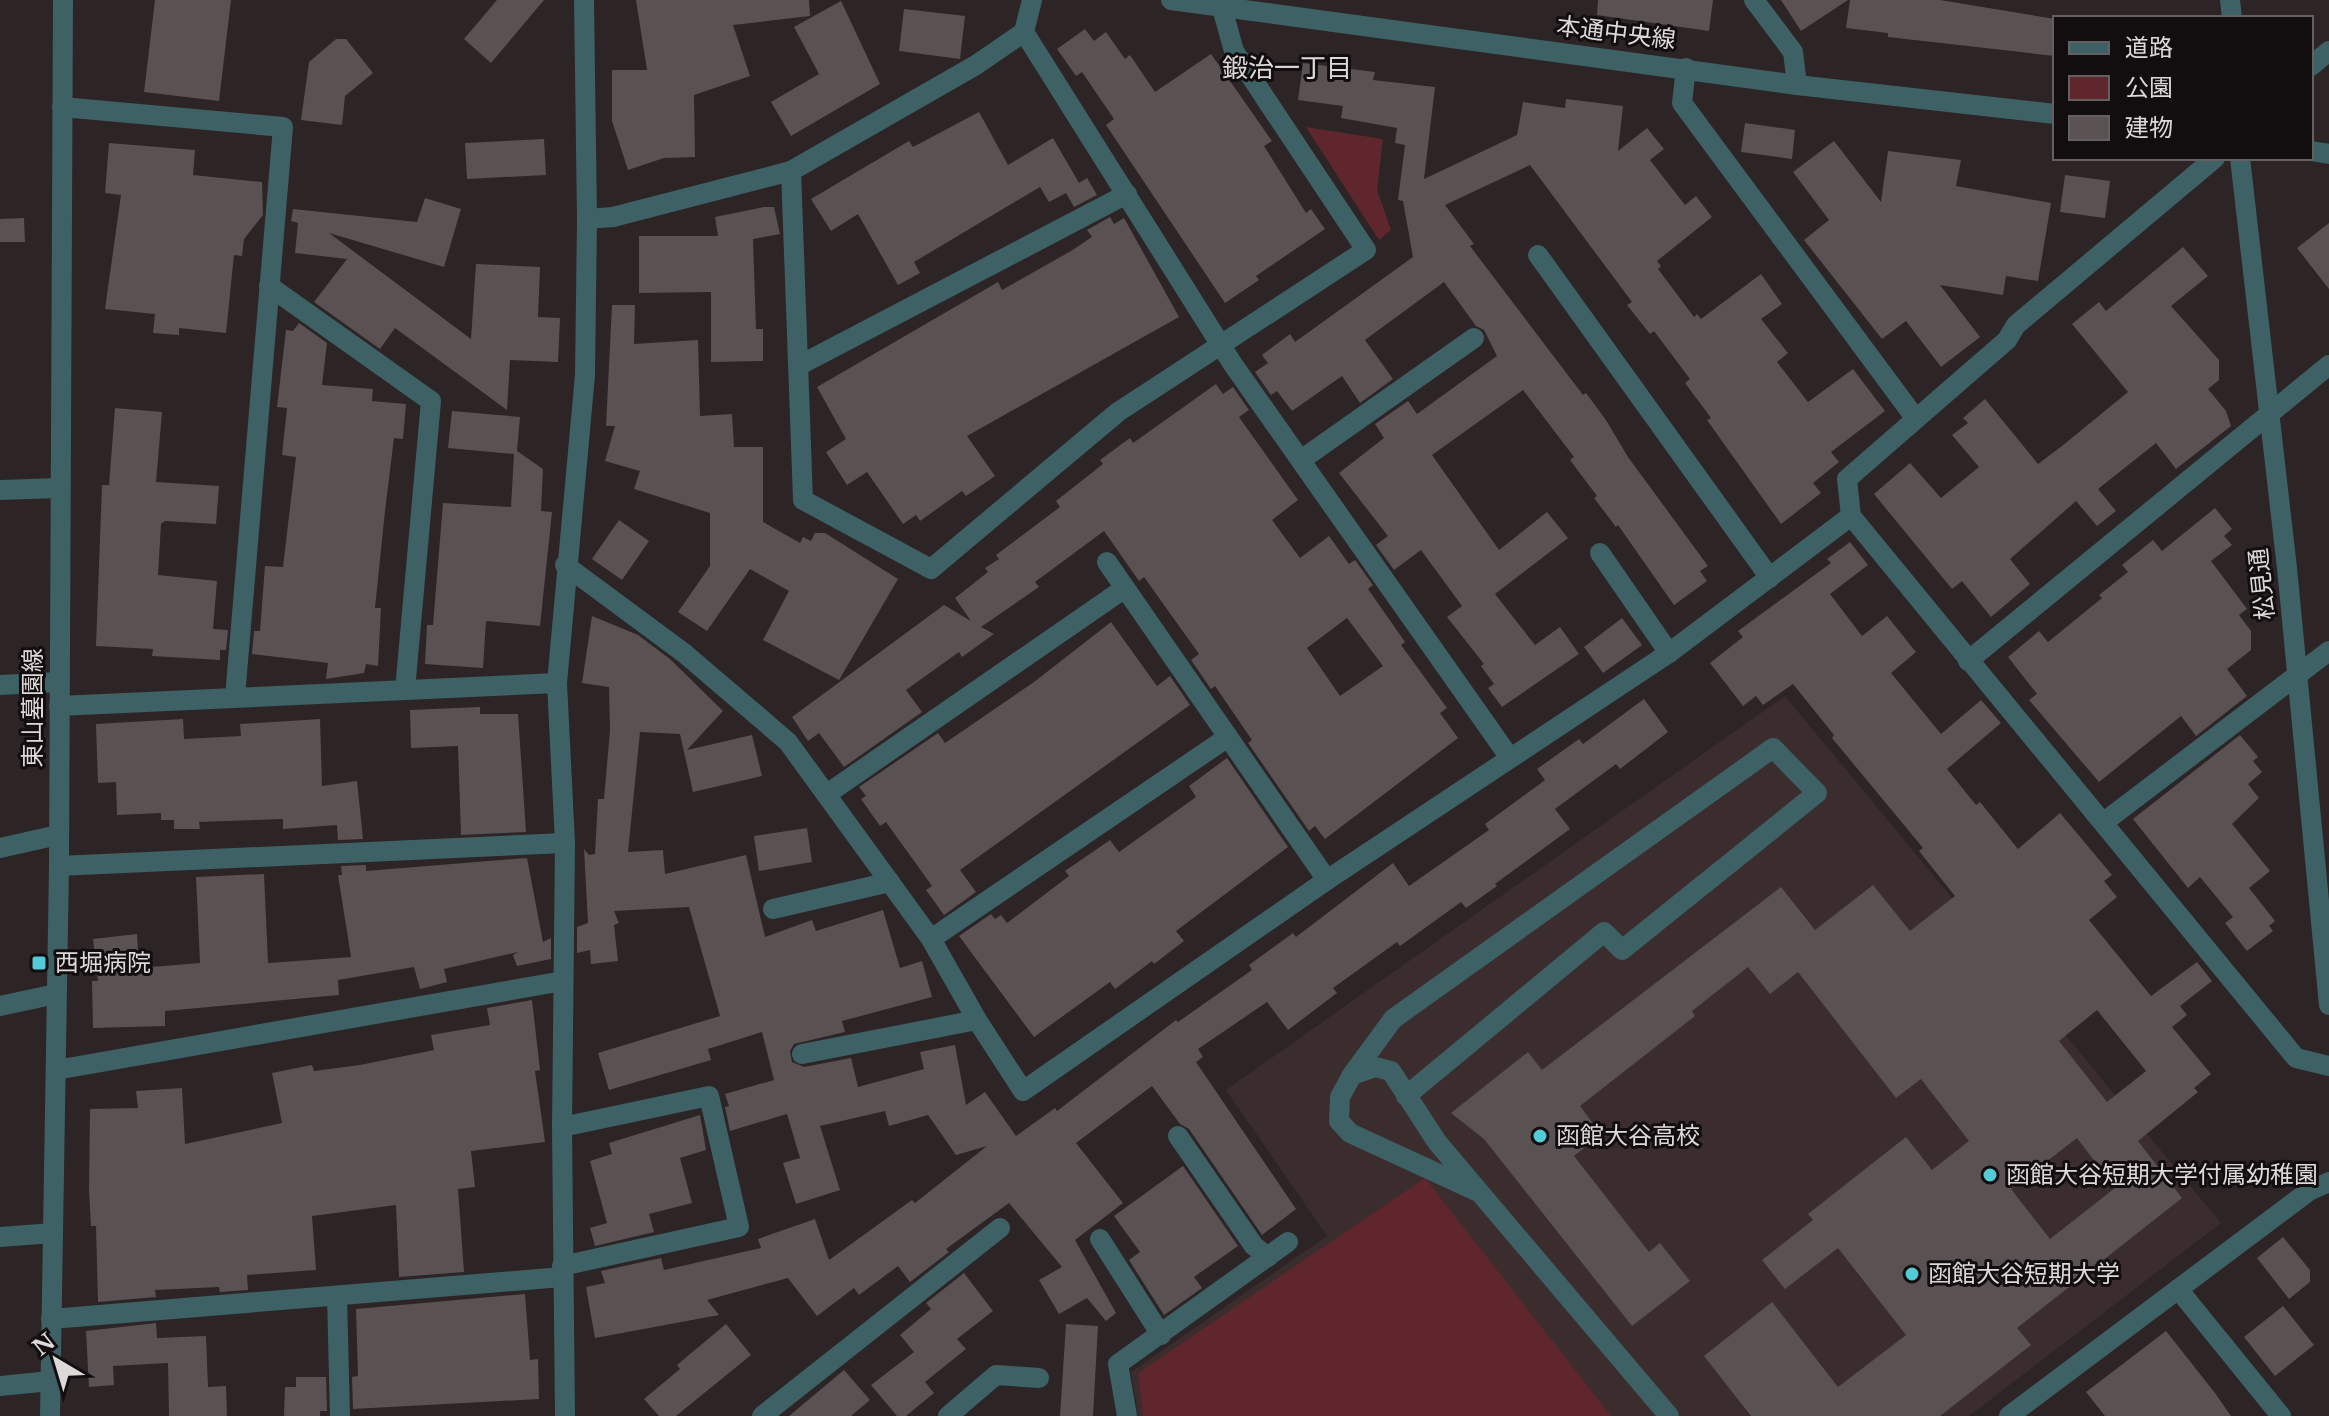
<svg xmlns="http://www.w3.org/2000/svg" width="2329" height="1416" font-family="'Libre Baskerville','Noto Sans JP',serif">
  <rect width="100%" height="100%" fill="#2c2425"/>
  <polygon fill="#3b2d2e" points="1785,696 2221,1223 1969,1416 1138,1416 1131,1372 1327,1236 1226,1090"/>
  <g fill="#5f262d">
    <polygon points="1306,127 1383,139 1377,190 1391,230 1379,240"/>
    <polygon points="1425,1178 1611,1416 1143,1416 1138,1373"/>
  </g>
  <g fill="#5a5152" fill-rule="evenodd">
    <polygon points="155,0 231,0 219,101 144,92"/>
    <polygon points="497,0 544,0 491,63 464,39"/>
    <polygon points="636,0 809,0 810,16 733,25 750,76 694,95 695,157 664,158 628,170 612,121 612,70 647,70"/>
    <polygon points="1598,0 1713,0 1709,31 1597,15"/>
    <polygon points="1781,0 1848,0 1801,31"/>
    <polygon points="1850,0 1940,0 2055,19 2055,56 1888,37 1888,33 1846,28"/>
    <polygon points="841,1 880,84 791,136 771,102 819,74 794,27"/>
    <polygon points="904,9 965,16 960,59 899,51"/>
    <polygon points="1085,29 1094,41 1106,32 1125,59 1130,55 1155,92 1211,54 1272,141 1264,146 1306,213 1311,209 1325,229 1256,276 1259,280 1225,303 1106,125 1114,119 1082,72 1076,76 1057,49"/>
    <polygon points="336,39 346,39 373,73 345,96 342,125 301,120 309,62"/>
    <polygon points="1303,63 1375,72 1373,80 1435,87 1424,179 1517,135 1523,102 1565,108 1566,99 1623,106 1618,151 1647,128 1664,149 1650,160 1685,205 1696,196 1712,217 1657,261 1661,266 1658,269 1694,317 1697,314 1701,319 1761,274 1782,304 1761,319 1788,353 1777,362 1808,402 1853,369 1885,411 1831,452 1839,462 1813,483 1821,493 1781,524 1707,420 1711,418 1685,383 1690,379 1654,331 1650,334 1627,305 1632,302 1530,165 1445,205 1474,244 1470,246 1583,395 1586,393 1606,420 1628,457 1708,566 1700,571 1707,581 1674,605 1618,525 1616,527 1594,498 1597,496 1570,460 1574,457 1523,390 1432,455 1499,550 1547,512 1568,538 1495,594 1535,645 1560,627 1579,654 1502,707 1488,688 1494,684 1481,666 1484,664 1447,617 1462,606 1421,550 1394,570 1376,545 1388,536 1339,473 1384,438 1375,424 1408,401 1417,414 1497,356 1484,330 1476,326 1444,282 1365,340 1393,379 1360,403 1342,376 1292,411 1277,391 1271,395 1255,372 1268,363 1262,355 1290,334 1295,342 1413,257 1403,201 1398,200 1405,145 1395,143 1397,128 1341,118 1343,106 1298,100"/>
    <polygon points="979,112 1008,165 1053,138 1079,183 1087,178 1097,195 1074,207 1066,193 1049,202 1040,187 914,262 920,273 898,285 858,214 831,231 811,199 909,141 913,147"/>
    <polygon points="1745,123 1795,130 1792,159 1741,152"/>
    <polygon points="544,139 546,175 467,179 465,143"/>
    <polygon points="1834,141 1881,202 1888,151 1961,160 1956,186 2051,203 2038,281 2006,276 2003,295 1940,285 1980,337 1941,367 1906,321 1882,339 1804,240 1829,220 1793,172"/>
    <polygon points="109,143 195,150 193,175 262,182 263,215 244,239 242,256 234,255 226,333 179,328 179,335 153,333 155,314 105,309 121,195 105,193"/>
    <polygon points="2065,175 2110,181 2105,218 2060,212"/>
    <polygon points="425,198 461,209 444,267 329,233 471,339 476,264 540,267 538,317 560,318 558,362 510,360 507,410 395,328 380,349 314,302 347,259 295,253 298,223 291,221 293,209 417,222"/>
    <polygon points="764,207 774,207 780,234 753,239 756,329 763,329 763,361 711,362 711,292 639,293 639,236 718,236 715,217"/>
    <polygon points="1110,217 1114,224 1124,218 1179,317 967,436 995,476 966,496 962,491 920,521 916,515 903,524 867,472 847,485 826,452 846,439 817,387 998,282 1002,290 1071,251 1092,237 1087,230"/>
    <polygon points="24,218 25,242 0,242 0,219"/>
    <polygon points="2329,223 2329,289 2297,248"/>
    <polygon points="2183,247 2208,276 2171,306 2219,360 2219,380 2208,389 2226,411 2231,426 2176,469 2156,443 2098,489 2116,511 2097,526 2076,501 2010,559 2030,584 1991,617 1962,581 1952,589 1874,494 1910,463 1941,498 1979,467 1952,435 1968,423 1963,418 1985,399 2038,464 2062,446 2128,392 2072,324 2099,302 2106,311"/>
    <polygon points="612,305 635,305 634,344 698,340 700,416 732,414 734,447 763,447 763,522 800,543 803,537 811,541 815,533 825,533 898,579 839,680 763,640 789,591 750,569 707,631 678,612 710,566 710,513 634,489 640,471 605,461 615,426 606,426"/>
    <polygon points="299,323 327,343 322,385 373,389 372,401 406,404 403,439 394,438 385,511 375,608 381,608 378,666 366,664 364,673 326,679 328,663 252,654 254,631 260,631 265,566 283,567 296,457 282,455 287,408 277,407 286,330 293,331"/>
    <path d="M1216,384l7,10 10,-7 16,23 -10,7 59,83 -26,20 28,38 29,-22 20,28 6,-4 18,25 -5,4 37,53 -4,3 46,63 -7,5 18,25 -133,101 -10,-13 -6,5 -61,-88 4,-3 -37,-54 -4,3 -20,-29 8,-6 -55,-77 -5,4 -35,-50 -69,51 4,5 -58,40 13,7 -32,23 -3,-5 -53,38 16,22 -78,55 -25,-34 -11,8 -16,-24 152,-112 27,16 -16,-23 33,-26 -3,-4 14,-9 -3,-4 64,-48 -4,-6 47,-37 -3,-4 30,-22 3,5zM1347,618l36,48 -43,30 -33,-48z"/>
    <polygon points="115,408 162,412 156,482 219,486 216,524 165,521 161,524 158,575 217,581 213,629 228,630 226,650 220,650 220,660 152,656 153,649 96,646 102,485 109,485"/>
    <polygon points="452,411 520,417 517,451 543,469 541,511 552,512 540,626 486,621 483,668 425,664 427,625 433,625 443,503 511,507 514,454 448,448"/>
    <polygon points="2215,508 2232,529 2224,536 2232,545 2211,561 2247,609 2239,615 2251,631 2251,650 2227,669 2247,696 2196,736 2181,716 2099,782 2029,700 2037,694 2008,657 2039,631 2048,642 2102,598 2099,595 2128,572 2122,565 2153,540 2162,551"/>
    <polygon points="619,520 649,541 622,580 592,559"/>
    <path d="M1850,542l18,23 -38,29 32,42 25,-20 29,36 -25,21 50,61 40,-34 20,23 -54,46 29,36 4,-3 38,47 42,-36 52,62 -8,6 13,16 -28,23 62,76 46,-34 15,19 -32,25 7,9 -15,12 39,47 -17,14 4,4 -60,49 44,57 -165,130 14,17 -91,71h-189l-47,-60 68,-54 66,85 68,-52 -68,-87 -53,41 -23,-29 51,-40 -5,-6 98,-77 26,33 37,-29 -48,-62 -25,19 -98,-126 -28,22 -22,-27 -56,44 3,5 -115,90 21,28 -27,22 75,96 11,-9 30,38 -58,45 -148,-187 -33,-26 77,-61 14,18 239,-183 34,43 58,-45 37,46 45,-35 -36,-45 4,-3 -91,-110 2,-3 -41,-51 -30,21 -7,-9 -13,10 -33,-43 33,-26 -5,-6 93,-68 -4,-4zM2097,1010l49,61 -39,31 -48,-61zM2077,1138l38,50 -65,51 -39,-50z"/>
    <polygon points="592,616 638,635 670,659 723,711 687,750 752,735 762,776 693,792 680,734 640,732 628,852 663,850 665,874 746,855 765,937 812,920 816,931 883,910 900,968 922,961 932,997 842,1021 845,1032 794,1044 790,1051 792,1062 804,1067 851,1058 858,1087 924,1069 920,1052 955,1045 966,1105 985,1092 1016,1136 1055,1108 1057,1111 1176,1020 1178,1022 1252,970 1249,965 1293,933 1296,937 1393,863 1409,886 1489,830 1485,824 1545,780 1537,769 1579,739 1583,744 1644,699 1668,732 1620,769 1616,764 1555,809 1570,829 1495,884 1497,886 1466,908 1461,902 1400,946 1397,942 1333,988 1337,993 1288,1030 1267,1002 1198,1049 1203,1057 1196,1062 1296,1209 1262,1235 1189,1129 1180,1124 1152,1086 1076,1143 1123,1203 1075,1240 1116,1313 1106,1321 1087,1298 1059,1314 1039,1280 1062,1267 1009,1203 946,1249 949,1252 910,1282 898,1266 859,1295 854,1288 817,1316 788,1278 707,1300 719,1315 595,1338 586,1287 605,1283 601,1271 661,1258 664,1270 761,1248 758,1239 815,1219 829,1260 912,1200 915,1203 987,1146 956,1155 928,1115 889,1126 885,1111 820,1126 840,1190 796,1204 783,1163 800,1158 787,1114 730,1131 725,1107 729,1106 725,1094 774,1080 762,1032 708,1049 711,1060 609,1090 598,1053 720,1016 689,907 614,911 619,923 614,925 618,961 591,964 590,950 577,953 577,927 588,923 584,849 589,855 595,854 598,799 604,799 610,730 609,687 582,683"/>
    <polygon points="1622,618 1642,645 1603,673 1584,647"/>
    <polygon points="1111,622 1157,686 1170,676 1190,705 960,870 976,892 944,915 926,890 932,886 886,822 880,826 861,799 866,796 859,787 938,733 945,743 1034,682"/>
    <polygon points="480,707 480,714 518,714 526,832 461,835 458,746 411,748 410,710"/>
    <polygon points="183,719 184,739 241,736 240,724 320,719 322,786 357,781 363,839 338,840 337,825 283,829 283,819 199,822 200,829 174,829 174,820 161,820 161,813 117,815 116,782 98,783 96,724"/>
    <polygon points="2240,735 2258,757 2253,761 2262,772 2248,784 2259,798 2232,824 2270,871 2249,888 2275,921 2269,926 2273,931 2247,951 2225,923 2233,917 2200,877 2188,888 2133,819"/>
    <polygon points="1227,758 1288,847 1176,931 1184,941 1154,964 1152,961 1115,989 1110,982 1034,1037 959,936 991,914 995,919 1001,915 1007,923 1069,876 1065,871 1110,840 1119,852 1196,797 1189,786"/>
    <polygon points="807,828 812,862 759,871 754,836"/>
    <polygon points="527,858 543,942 551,938 551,959 517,966 513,955 518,952 444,969 447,982 420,989 414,967 338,980 339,995 165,1011 165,1026 93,1028 92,981 98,981 93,939 137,934 139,968 200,963 196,877 264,874 268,963 351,957 338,875 342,875 341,866 366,865 366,871"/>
    <polygon points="532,1000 540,1070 535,1071 545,1142 471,1151 475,1187 458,1189 464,1272 399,1277 396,1205 312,1216 316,1270 247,1275 248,1290 220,1292 219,1287 155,1290 156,1297 98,1302 96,1226 91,1226 89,1190 90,1109 138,1108 136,1091 182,1088 185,1144 282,1123 272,1073 312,1065 314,1071 360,1065 434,1050 431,1035 490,1025 487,1008"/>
    <polygon points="700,1115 706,1150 680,1158 692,1203 649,1214 654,1232 595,1246 590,1228 607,1223 590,1161 612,1154 609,1143"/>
    <polygon points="1183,1166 1238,1246 1194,1277 1202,1288 1164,1315 1129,1260 1140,1252 1114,1216"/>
    <polygon points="2283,1237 2310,1270 2310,1282 2289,1299 2257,1258"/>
    <polygon points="964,1273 993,1311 957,1339 966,1349 925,1382 934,1393 906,1416 897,1416 871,1385 914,1352 900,1335 931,1309 926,1303"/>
    <polygon points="525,1294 530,1360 538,1359 539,1399 353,1409 352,1377 358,1376 356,1309"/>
    <polygon points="2283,1306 2314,1345 2275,1376 2244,1337"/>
    <polygon points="156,1323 157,1338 206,1336 208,1387 226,1386 227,1416 169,1416 168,1363 113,1366 114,1385 89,1387 86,1331"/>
    <polygon points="726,1324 751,1355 676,1416 659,1416 644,1399 680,1369 677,1365"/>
    <polygon points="1066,1324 1098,1326 1093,1416 1060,1416"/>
    <polygon points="2166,1331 2215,1393 2231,1416 2105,1416 2086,1392"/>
    <polygon points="844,1370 870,1400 851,1416 789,1416"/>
    <polygon points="296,1377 326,1377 327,1411 320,1411 320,1416 284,1416 285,1387 296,1387"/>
  </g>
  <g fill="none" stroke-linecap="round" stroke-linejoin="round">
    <g stroke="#3d6165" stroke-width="20">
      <polyline points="1171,0 1797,85 2055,114"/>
      <polyline points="1754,0 1793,52 1797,85"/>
      <polyline points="2230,0 2232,18"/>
      <polyline points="1024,32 1232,363 1510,758"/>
      <polyline points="2311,66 2329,51"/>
      <polyline points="1686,68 1682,103 1916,419"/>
      <polyline points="62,107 283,127 235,697"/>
      <polyline points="2311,151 2329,154"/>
      <polyline points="2215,158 2016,325 2007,340 1847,479 1851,516 2296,1058 2329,1066"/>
      <polyline points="2240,158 2287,568 2329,1005"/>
      <polyline points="791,171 803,500 931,569 1118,412 1366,250 1234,51 1222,8"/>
      <polyline points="587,219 613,217 791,171 976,65 1024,32 1032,0"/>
      <polyline points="1538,255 1770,578"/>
      <polyline points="269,286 431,401 405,690"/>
      <polyline points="800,365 1127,194"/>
      <polyline points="1301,460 1474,338"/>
      <polyline points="0,490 60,488"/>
      <polyline points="1600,553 1669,653"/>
      <polyline points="1107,562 1327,880"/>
      <polyline points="565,565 684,653 788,742 931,939 977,1020 1023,1091 1327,880 1669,653 1851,516"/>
      <polyline points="1968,661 2329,365"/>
      <polyline points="0,685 59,682"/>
      <polyline points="59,706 557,683"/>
      <polyline points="827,794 1125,588"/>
      <polyline points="2104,822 2329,651"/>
      <polyline points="0,848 58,835"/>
      <polyline points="59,866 565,843"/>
      <polyline points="773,909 890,882"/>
      <polyline points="931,939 1228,737"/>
      <polyline points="0,1006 56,994"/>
      <polyline points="802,1054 977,1020"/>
      <polyline points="56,1070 563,981"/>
      <polyline points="1352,1075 1393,1019 1773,748 1817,793 1622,950 1604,932 1406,1096"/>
      <polyline points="562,1127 709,1096 739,1227 562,1266"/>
      <polyline points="1178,1136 1254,1246 1268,1257"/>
      <polyline points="1476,1191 1350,1133 1339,1121 1340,1097 1352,1075 1375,1067 1391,1071 1437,1142 1669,1416"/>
      <polyline points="0,1237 53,1233"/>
      <polyline points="1100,1239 1161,1335"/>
      <polyline points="2178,1289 2281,1416"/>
      <polyline points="337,1296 340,1416"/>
      <polyline points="51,1319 562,1277"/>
      <polyline points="0,1386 50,1381"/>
      <polyline points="50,1416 59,866 63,0"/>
      <polyline points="565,1416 562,1127 565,843 557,683 585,375 587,219 584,0"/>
      <polyline points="762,1416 1000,1228"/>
      <polyline points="948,1416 996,1375 1039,1378"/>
      <polyline points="1127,1416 1118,1364 1288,1242"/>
      <polyline points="2009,1416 2309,1191 2329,1182"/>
    </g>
  </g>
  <g fill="#52cbd7" stroke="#120e0f" stroke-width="3">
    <rect x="31" y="955" width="16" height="16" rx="4"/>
    <circle cx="1540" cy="1136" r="8"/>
    <circle cx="1990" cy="1175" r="8"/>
    <circle cx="1912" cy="1274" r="8"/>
  </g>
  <g text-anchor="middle" stroke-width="6" stroke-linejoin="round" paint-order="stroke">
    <g font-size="24" fill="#ded9d9" stroke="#120e0f">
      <text transform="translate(1616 33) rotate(7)" y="8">本通中央線</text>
      <text transform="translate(2262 584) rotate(-96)" y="8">松見通</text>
      <text transform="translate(33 708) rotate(-90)" y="8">東山墓園線</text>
    </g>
    <g font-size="24" fill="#ded9d9" stroke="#120e0f" text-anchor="start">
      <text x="55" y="971">西堀病院</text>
      <text x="1556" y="1144">函館大谷高校</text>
      <text x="2006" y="1183">函館大谷短期大学付属幼稚園</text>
      <text x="1928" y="1282">函館大谷短期大学</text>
    </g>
    <g font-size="26" fill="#ded9d9" stroke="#120e0f">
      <text x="1287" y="77">鍛治一丁目</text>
    </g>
  </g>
  <rect x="2053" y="16" width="260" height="144" fill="#120e0f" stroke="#645f60" stroke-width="2"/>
  <rect x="2069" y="42" width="40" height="12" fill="#3d6165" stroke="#645f60" stroke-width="2"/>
  <text x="2125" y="56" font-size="24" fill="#ded9d9">道路</text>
  <rect x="2069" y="76" width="40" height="24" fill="#5f262d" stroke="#645f60" stroke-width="2"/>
  <text x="2125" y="96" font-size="24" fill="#ded9d9">公園</text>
  <rect x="2069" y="116" width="40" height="24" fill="#5a5152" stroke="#645f60" stroke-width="2"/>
  <text x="2125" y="136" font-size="24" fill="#ded9d9">建物</text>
  <g transform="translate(56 1360) rotate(322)" stroke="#120e0f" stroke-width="6" paint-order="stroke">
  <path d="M0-6L14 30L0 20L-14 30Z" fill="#ded9d9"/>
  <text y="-12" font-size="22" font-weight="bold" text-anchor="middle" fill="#ded9d9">N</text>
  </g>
</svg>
